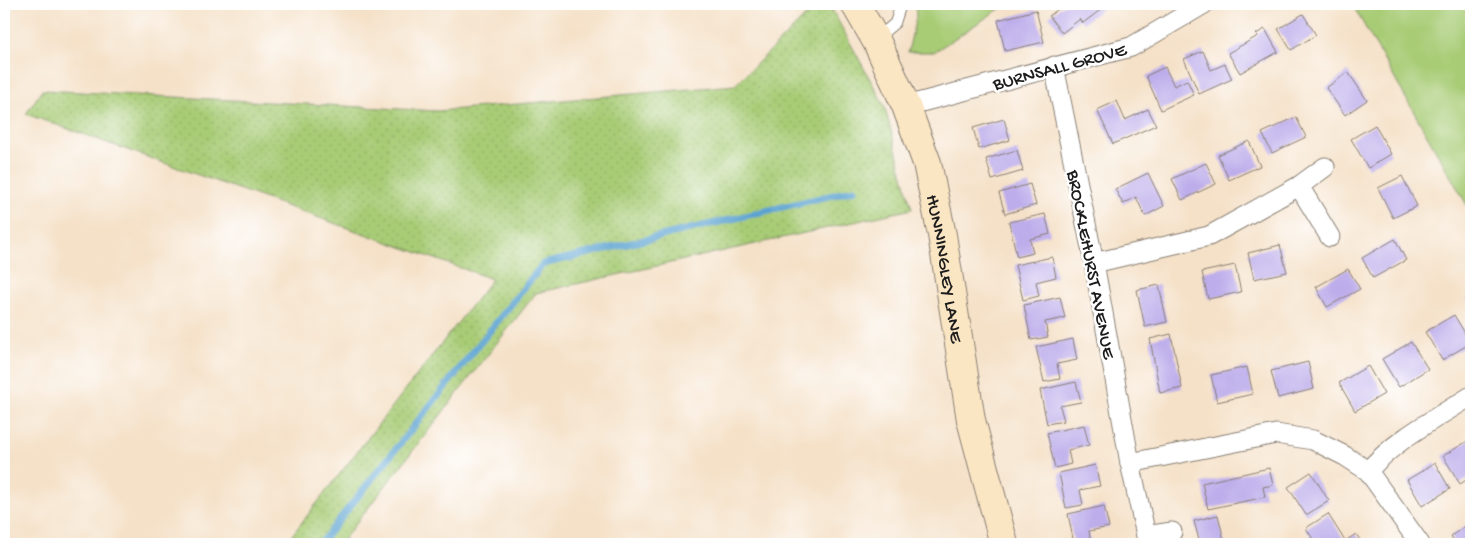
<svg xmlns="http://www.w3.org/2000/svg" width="1475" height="548" font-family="'Gochi Hand',sans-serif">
  <defs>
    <pattern id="grass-dots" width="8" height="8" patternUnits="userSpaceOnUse" patternTransform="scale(1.25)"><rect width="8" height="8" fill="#a8cc76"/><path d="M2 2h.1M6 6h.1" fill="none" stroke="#90af66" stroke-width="1.8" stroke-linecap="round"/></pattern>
  </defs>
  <rect width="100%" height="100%" fill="#fff"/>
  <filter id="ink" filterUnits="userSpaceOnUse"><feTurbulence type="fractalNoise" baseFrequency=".02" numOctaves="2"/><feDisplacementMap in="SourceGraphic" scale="10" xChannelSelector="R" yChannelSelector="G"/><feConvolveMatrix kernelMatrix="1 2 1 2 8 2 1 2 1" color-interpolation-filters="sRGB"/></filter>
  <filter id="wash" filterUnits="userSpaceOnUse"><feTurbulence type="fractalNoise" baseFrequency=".0096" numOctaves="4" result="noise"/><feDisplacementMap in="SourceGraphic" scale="20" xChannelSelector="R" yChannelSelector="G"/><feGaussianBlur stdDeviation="1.12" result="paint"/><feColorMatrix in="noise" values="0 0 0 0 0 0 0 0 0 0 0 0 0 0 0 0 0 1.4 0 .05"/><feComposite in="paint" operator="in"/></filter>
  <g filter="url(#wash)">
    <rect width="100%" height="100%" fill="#f5e1c8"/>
    <polygon fill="url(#grass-dots)" stroke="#627449" points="818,4 829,4 884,105 912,209 536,293 340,544 285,544 492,279 26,114 42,90 438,111 735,85"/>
    <g fill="#a8cc76" stroke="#627449">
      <polygon points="915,4 1007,4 934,52 908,52 916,17"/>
      <polygon points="1352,4 1471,4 1471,212"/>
    </g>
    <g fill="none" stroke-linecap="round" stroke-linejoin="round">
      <polyline stroke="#5ba3d1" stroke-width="7" points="320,544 543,264 854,190"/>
    </g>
    <g id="blocks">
      <g fill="#bdadeb">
        <polygon points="1065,4 1100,4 1103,8 1083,23 1080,19 1062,33 1049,16"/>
        <polygon points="1036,10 1044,42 1005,51 998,20"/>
        <polygon points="1303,14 1316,35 1291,50 1278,29"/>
        <polygon points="1265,29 1278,52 1240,73 1228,53 1258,36 1256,34"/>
        <polygon points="1203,51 1211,70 1225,64 1232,79 1199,94 1184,59"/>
        <polygon points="1165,67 1174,86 1187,80 1194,95 1161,110 1146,76"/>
        <polygon points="1348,72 1367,100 1345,115 1326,88"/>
        <polygon points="1117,101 1125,120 1148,109 1156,125 1113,144 1097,110"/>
        <polygon points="1296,117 1306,137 1272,153 1262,133"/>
        <polygon points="1004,119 1010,140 979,149 973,128"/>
        <polygon points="1375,125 1391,154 1368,168 1351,139"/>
        <polygon points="1249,141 1260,166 1229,180 1218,155"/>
        <polygon points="1017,150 1023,171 992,180 986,159"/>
        <polygon points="1206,163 1216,184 1182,200 1172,179"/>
        <polygon points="1148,173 1164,206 1145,216 1136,197 1123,204 1115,189"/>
        <polygon points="1402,176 1417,206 1393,218 1378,188"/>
        <polygon points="1030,184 1036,205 1005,214 999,193"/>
        <polygon points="1045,214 1050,234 1030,239 1033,253 1017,257 1009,222"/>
        <polygon points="1395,239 1406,260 1373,278 1362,258"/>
        <polygon points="1280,245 1287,272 1254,279 1248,253"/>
        <polygon points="1052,257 1056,277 1036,282 1039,296 1023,300 1015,265"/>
        <polygon points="1235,265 1241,292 1208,299 1202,272"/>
        <polygon points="1348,269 1360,289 1327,307 1316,287"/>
        <polygon points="1159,285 1167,322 1145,327 1137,290"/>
        <polygon points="1471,295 1471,305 1467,298"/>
        <polygon points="1060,297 1065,318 1045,322 1048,337 1031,340 1024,305"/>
        <polygon points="1454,315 1471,343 1442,360 1425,332"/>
        <polygon points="1171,334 1182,388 1160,393 1150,339"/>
        <polygon points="1073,339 1077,360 1057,364 1060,379 1044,382 1036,347"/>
        <polygon points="1411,342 1428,369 1399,387 1382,359"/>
        <polygon points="1308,362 1314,389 1278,398 1271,371"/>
        <polygon points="1368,366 1384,394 1355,411 1339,383"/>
        <polygon points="1247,367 1253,394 1217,402 1211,375"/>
        <polygon points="1076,382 1081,402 1060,406 1064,421 1047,424 1040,390"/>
        <polygon points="1084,425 1089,445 1068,450 1071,464 1055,468 1047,433"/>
        <polygon points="1471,439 1471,477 1460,484 1443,456"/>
        <polygon points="1435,463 1450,489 1422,506 1407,480"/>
        <polygon points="1095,465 1100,486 1080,490 1083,505 1066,508 1059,473"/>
        <polygon points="1269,468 1273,485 1263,487 1265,497 1208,509 1202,483"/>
        <polygon points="1311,472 1329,501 1306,515 1288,487"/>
        <polygon points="1104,506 1109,527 1089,531 1091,544 1074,544 1068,514"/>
        <polygon points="1328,514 1345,541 1356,534 1363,544 1316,544 1306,528"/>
        <polygon points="1218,515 1225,544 1200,544 1194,521"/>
        <polygon points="1471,522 1471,544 1456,544 1451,536"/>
      </g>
    </g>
  </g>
  <g filter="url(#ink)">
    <use href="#blocks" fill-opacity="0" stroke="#887e72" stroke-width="1"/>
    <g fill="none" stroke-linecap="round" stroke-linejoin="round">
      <defs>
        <polyline id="service" points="877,38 895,23 901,4"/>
        <g id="minor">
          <polyline points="1054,66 1094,263 1130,463 1148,544"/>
          <polyline points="906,106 1131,47 1204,4"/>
          <polyline points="1299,186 1330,237"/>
          <polyline points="1094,263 1209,236 1299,186 1325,167"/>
          <polyline points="1130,463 1276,434 1313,440 1345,456 1368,471 1420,544"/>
          <path d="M1368,471c28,-32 67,-52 103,-75"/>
          <polyline points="1146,536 1172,532"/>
        </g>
        <g id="secondary">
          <path id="s1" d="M855,4l22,38 29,64 21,57 15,72 29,185 33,124"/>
        </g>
      </defs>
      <use href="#service" stroke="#887e72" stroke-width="12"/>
      <use href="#minor" stroke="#887e72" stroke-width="21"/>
      <use href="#secondary" stroke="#887e72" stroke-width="30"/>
      <use href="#service" stroke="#fff" stroke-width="10"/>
      <use href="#minor" stroke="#fff" stroke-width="19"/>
      <use href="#secondary" stroke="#fbe6c4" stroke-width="28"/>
    </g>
  </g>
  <g text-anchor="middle" stroke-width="5" stroke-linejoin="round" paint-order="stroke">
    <g font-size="19" fill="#1c1c1c" stroke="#fff">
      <text transform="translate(1059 65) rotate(-15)" y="7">BURNSALL GROVE</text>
      <text transform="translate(1093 264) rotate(79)" y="7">BROCKLEHURST AVENUE</text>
      <text dy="7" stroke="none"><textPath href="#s1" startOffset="282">HUNNINGLEY LANE</textPath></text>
    </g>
  </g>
  <rect width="1475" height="548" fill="none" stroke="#fff" stroke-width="20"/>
</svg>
